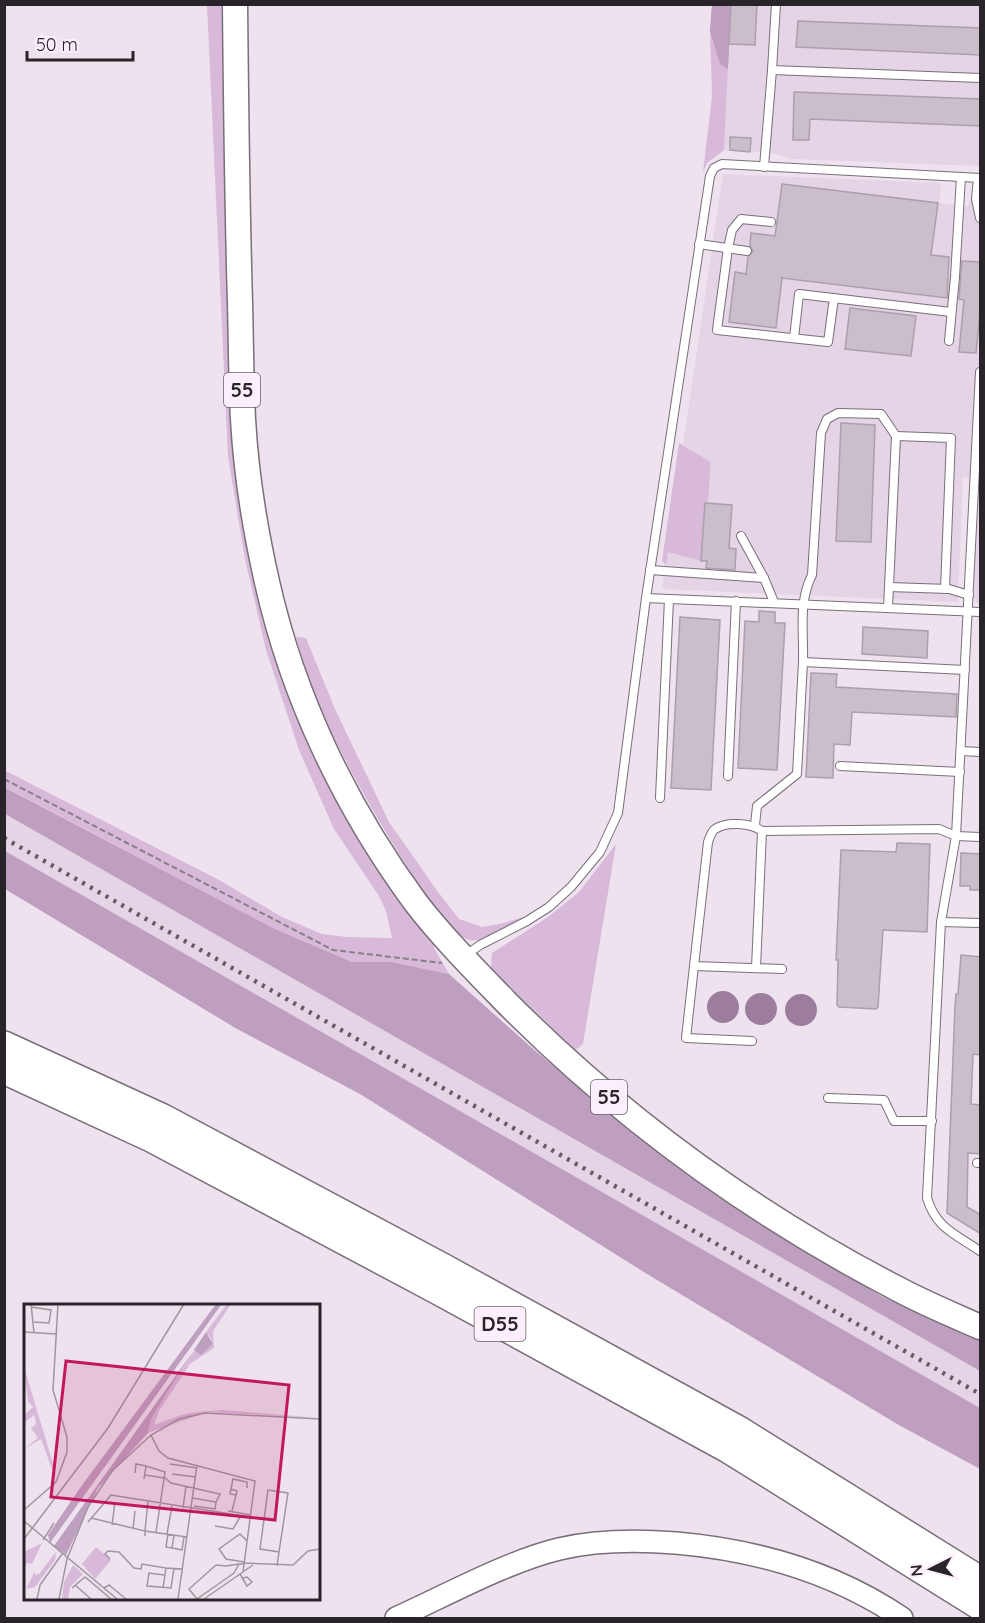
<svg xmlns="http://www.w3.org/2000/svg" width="985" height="1623" font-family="Quicksand,sans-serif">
  <rect width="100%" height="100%" fill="#ede2ed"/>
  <g fill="#e5d4e6">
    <polygon points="731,5 980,5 980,166 792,159 772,153 724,150"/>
    <polygon points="723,174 941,183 939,203 968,207 970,198 976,199 980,195 980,605 974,600 973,596 978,478 970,477 963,477 958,602 662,589 667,552 705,502 708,502 711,462 683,445"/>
    <polygon points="4,814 980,1371 980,1408 5,851"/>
  </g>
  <g fill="#d8b9d9">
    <polygon points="207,5 223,5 228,253 273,646 434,940 434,948 449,974 392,962 352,962 273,928 5,787 4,770 221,881 282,917 322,934 347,937 392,938 386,911 379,896 334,829 299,750 266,650 245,559 228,456"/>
    <polygon points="712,5 731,5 724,150 707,163 703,172 712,96 710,31"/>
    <polygon points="679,443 711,462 708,502 705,502 701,561 668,552 666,565 662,561"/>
    <path d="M296,637l10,1 29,71 54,113 49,70 21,27 23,8 18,-3 23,-7c-15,9 -37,27 -54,23 -26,-6 -98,-132 -113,-160 -15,-27 -30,-57 -42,-87 -7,-18 -12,-38 -18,-56z"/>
    <polygon points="616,844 583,1044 575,1050 491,968 492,953 548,917 579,892"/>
  </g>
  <g fill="#bf9fc0">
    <polygon points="712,5 731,5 728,69 720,64 710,31"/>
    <polygon points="4,787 273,928 352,962 392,962 449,974 532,1048 647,1143 739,1208 782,1237 883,1297 980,1340 980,1371 5,814"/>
    <polygon points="5,851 980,1408 980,1469 897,1424 647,1274 360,1094 237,1029 5,889"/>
  </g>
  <g fill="#9c7d9d">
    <circle cx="723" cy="1007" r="16"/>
    <circle cx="761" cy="1009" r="16"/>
    <circle cx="801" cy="1010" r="16"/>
  </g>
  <g fill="#c9beca" stroke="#aa9faa" stroke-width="1.5">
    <polygon points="731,4 757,4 755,45 729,44"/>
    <polygon points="798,21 981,28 981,55 796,47"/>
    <polygon points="794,92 981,99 981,126 810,119 809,140 793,140"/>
    <polygon points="730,137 751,138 750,152 730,150"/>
    <polygon points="782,184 938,203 931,255 949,257 947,298 782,278 776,328 729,322 735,272 746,274 748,257 753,251 750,246 751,233 775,236"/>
    <polygon points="962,261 981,262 981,302 976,353 959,352 964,300 959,299"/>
    <polygon points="850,308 916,316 911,356 845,349"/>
    <polygon points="841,423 875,425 871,542 836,541"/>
    <polygon points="705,503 732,505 729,548 736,549 735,570 706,568 707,561 701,561"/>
    <polygon points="759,611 775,612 775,623 785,623 777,770 738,768 745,621 759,622"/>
    <polygon points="680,617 720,620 711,790 671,788"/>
    <polygon points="863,627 928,631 927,658 862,654"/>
    <polygon points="811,673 837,674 836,687 957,694 956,717 852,712 850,745 834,744 833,778 806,777"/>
    <polygon points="897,843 930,844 927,932 883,930 878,1007 876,1009 839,1007 837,1005 838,960 836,960 841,850 896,852"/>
    <polygon points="961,853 981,854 981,890 970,890 970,886 960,886"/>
    <polygon points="961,955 981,957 981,1055 973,1054 971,1104 981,1105 981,1154 968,1153 967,1207 981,1215 981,1234 947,1213 955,1006 956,994 958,994"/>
  </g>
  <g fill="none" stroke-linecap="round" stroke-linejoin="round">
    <defs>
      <g id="lane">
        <polyline points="776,4 772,70 980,78"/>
        <polyline points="764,167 772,70"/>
        <polyline points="978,178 976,199 980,218"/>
        <polyline points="771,222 741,219 732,230 728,248 717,330 828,342 834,298"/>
        <polyline points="699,244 747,251"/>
        <polyline points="794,338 799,294 951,312"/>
        <polyline points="949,341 955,277 961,177"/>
        <path d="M980,372l-24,464 -15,86 -14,276c9,30 28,36 53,53"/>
        <polyline points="896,436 951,438 945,589"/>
        <polyline points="741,536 764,578 774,602"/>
        <polyline points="650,570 764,578"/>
        <polyline points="889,587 949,589 969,595"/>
        <polyline points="646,598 980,612"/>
        <polyline points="803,662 965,670"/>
        <polyline points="961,751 980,752"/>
        <polyline points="840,766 960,772"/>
        <polyline points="728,776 736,601"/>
        <polyline points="660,798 669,599"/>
        <path d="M755,825l2,-19 40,-32c2,-37 4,-74 6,-112 1,-28 -5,-60 9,-87l9,-142 6,-14 11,-6 43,1 15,22 -8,172"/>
        <polyline points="941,922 980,923"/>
        <polyline points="466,955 480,945 527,921 549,907 571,887 600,852 618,813 646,598 710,176 714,168 722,164 980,178"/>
        <polyline points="694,966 686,1038 752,1041"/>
        <polyline points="756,968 762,831"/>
        <path d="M782,969l-88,-3 14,-124c2,-5 3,-10 7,-13 12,-8 36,-6 47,2l177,-2 17,7 24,1"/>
        <polyline points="828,1098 884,1100 894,1121 932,1121"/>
        <polyline points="977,1163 980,1163"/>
      </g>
      <path id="secondary" d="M396,1618c49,-22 110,-56 163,-69 38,-9 78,-9 117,-6 81,7 158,29 226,75"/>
      <path id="primary" d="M235,4c1,100 2,199 5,299 1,38 1,77 3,116 3,54 12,110 24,163 26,116 79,226 149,321 27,35 59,67 89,98 115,116 248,213 393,288 26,14 55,26 82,38"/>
      <g id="highway">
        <polyline points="4,1045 163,1118 446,1269 739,1430 980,1580"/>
        <polyline points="4,1070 153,1139 435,1289 728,1449 980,1606"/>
      </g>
    </defs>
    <use href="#lane" stroke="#796f79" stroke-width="10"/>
    <use href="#secondary" stroke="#796f79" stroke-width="24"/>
    <use href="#primary" stroke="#796f79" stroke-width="27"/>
    <use href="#highway" stroke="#796f79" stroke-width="30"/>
    <polyline stroke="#877f87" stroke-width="2" stroke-dasharray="6 3" stroke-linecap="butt" points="4,779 333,950 442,963"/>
    <use href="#lane" stroke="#fff" stroke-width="8"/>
    <use href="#secondary" stroke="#fff" stroke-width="21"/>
    <use href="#primary" stroke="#fff" stroke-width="24"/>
    <use href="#highway" stroke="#fff" stroke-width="27"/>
    <polyline stroke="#635c63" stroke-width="4.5" stroke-dasharray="3 6" stroke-linecap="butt" points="4,838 980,1394"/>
  </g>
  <g text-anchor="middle" stroke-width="5" stroke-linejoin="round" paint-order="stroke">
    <g fill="#fbeffb" stroke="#686168" stroke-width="1.5">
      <rect x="224" y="373" width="36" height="34" rx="4.5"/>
      <rect x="591" y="1080" width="36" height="34" rx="4.5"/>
      <rect x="474.5" y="1307" width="51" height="34" rx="4.5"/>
    </g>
    <g font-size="20" font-weight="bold" fill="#292429">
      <text x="242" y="397">55</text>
      <text x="609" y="1104">55</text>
      <text x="500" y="1331">D55</text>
    </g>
  </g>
  <g transform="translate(24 1304)">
    <rect width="296" height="296" fill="#ede2ed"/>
    <path d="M203,0h4l-18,27 1,17 -24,16 -31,47 -5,14 27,-10 15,-3 27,-2 96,8 -112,-6 -59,21 3,-14 38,-62 7,-8 5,5 11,-14 -6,-8zM0,63l31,103 -2,2 -12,-33 -17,10 14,-11 -7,-10 5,-4 -2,-9 -10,8v-8l9,-8 -5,-6zM18,239l-10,21 -5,-1 -3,6v-17zM72,243l15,13 -16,19 -13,-15zM32,248l-1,8 -20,27 -9,2 9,-18v4l4,-1zM49,261l10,9 -13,13 -2,12h-6l2,-17z" fill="#d8b9d9"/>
    <path d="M192,0l5,1 -171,238 -2,-8 32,-47zM182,28l7,12 -12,11 -7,-5zM165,53l-38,62 -3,14 -50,55 -32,67 -12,-9z" fill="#bf9fc0"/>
    <path fill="none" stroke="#9f969f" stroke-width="1.5" d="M7,0l3,29M7,3l20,3 -2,13 -15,-1M0,28l32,2M127,131l8,16 9,7 87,23 -12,91M146,160l27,4M111,169l1,-9 10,2M148,170l24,3M121,171l19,3M140,173l7,6 49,11 -4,8 -24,-4M120,175l2,-13 19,6 -9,60M207,185l6,2 -5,20M212,191l-6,-1 3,-15 14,3v6M124,197l-3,30 42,6M170,202l21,3 1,-7M159,204l3,-22M0,206l32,-28 11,-30v-15l-14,-47 5,-86M204,207l23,4M67,214l54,13v5M0,217l93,78M64,218l23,-27 139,22M88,221l3,-23M191,222l18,3 7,-12M109,225l2,-18M143,230l5,-28M144,230l-2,13 6,1M150,231l-2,13 10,2 2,-13M0,235l84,-111 76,-124M19,236l11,-17M86,255l-5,-5 3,-3 11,1 15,16 7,1 1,-5 24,4M220,258l-18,-3 -7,-10 21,-15 7,7M220,259l49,2 15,-14 12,-2M215,260l-5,9 -37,26 -8,-10 27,-24 10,1 13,-2h5M253,262l2,-14 -19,-3 8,-59 20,3 -9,59M216,270l7,12 5,-4 -5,-5 -4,1M140,271l-15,-2 -2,13 24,2 3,-20M51,281l16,14M48,284l13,-11 26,22M80,284l5,-3 17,14M139,284l3,-20 17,1M13,295l3,-14 22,-31M35,295l8,-40 21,-52 24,-36 39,-36 28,-16 26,-6 115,6M154,295l19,-134M180,295l49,-34"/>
    <path fill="#c2185b" fill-opacity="0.15" stroke="#c2185b" stroke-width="3" d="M42,57l223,24 -14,135 -224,-23z"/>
    <rect width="296" height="296" fill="none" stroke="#292429" stroke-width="3"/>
  </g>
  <rect width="985" height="1623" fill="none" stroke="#292429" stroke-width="12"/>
  <g transform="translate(931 1569) rotate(264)" stroke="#fbeffb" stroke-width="4.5" paint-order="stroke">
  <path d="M0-4.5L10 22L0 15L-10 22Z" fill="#292429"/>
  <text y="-9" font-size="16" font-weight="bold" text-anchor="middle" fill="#292429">N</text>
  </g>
  <path d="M27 51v9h106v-9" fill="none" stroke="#292429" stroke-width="3"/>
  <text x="36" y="51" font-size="18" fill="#292429" stroke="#fbeffb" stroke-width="4.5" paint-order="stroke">50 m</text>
</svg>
